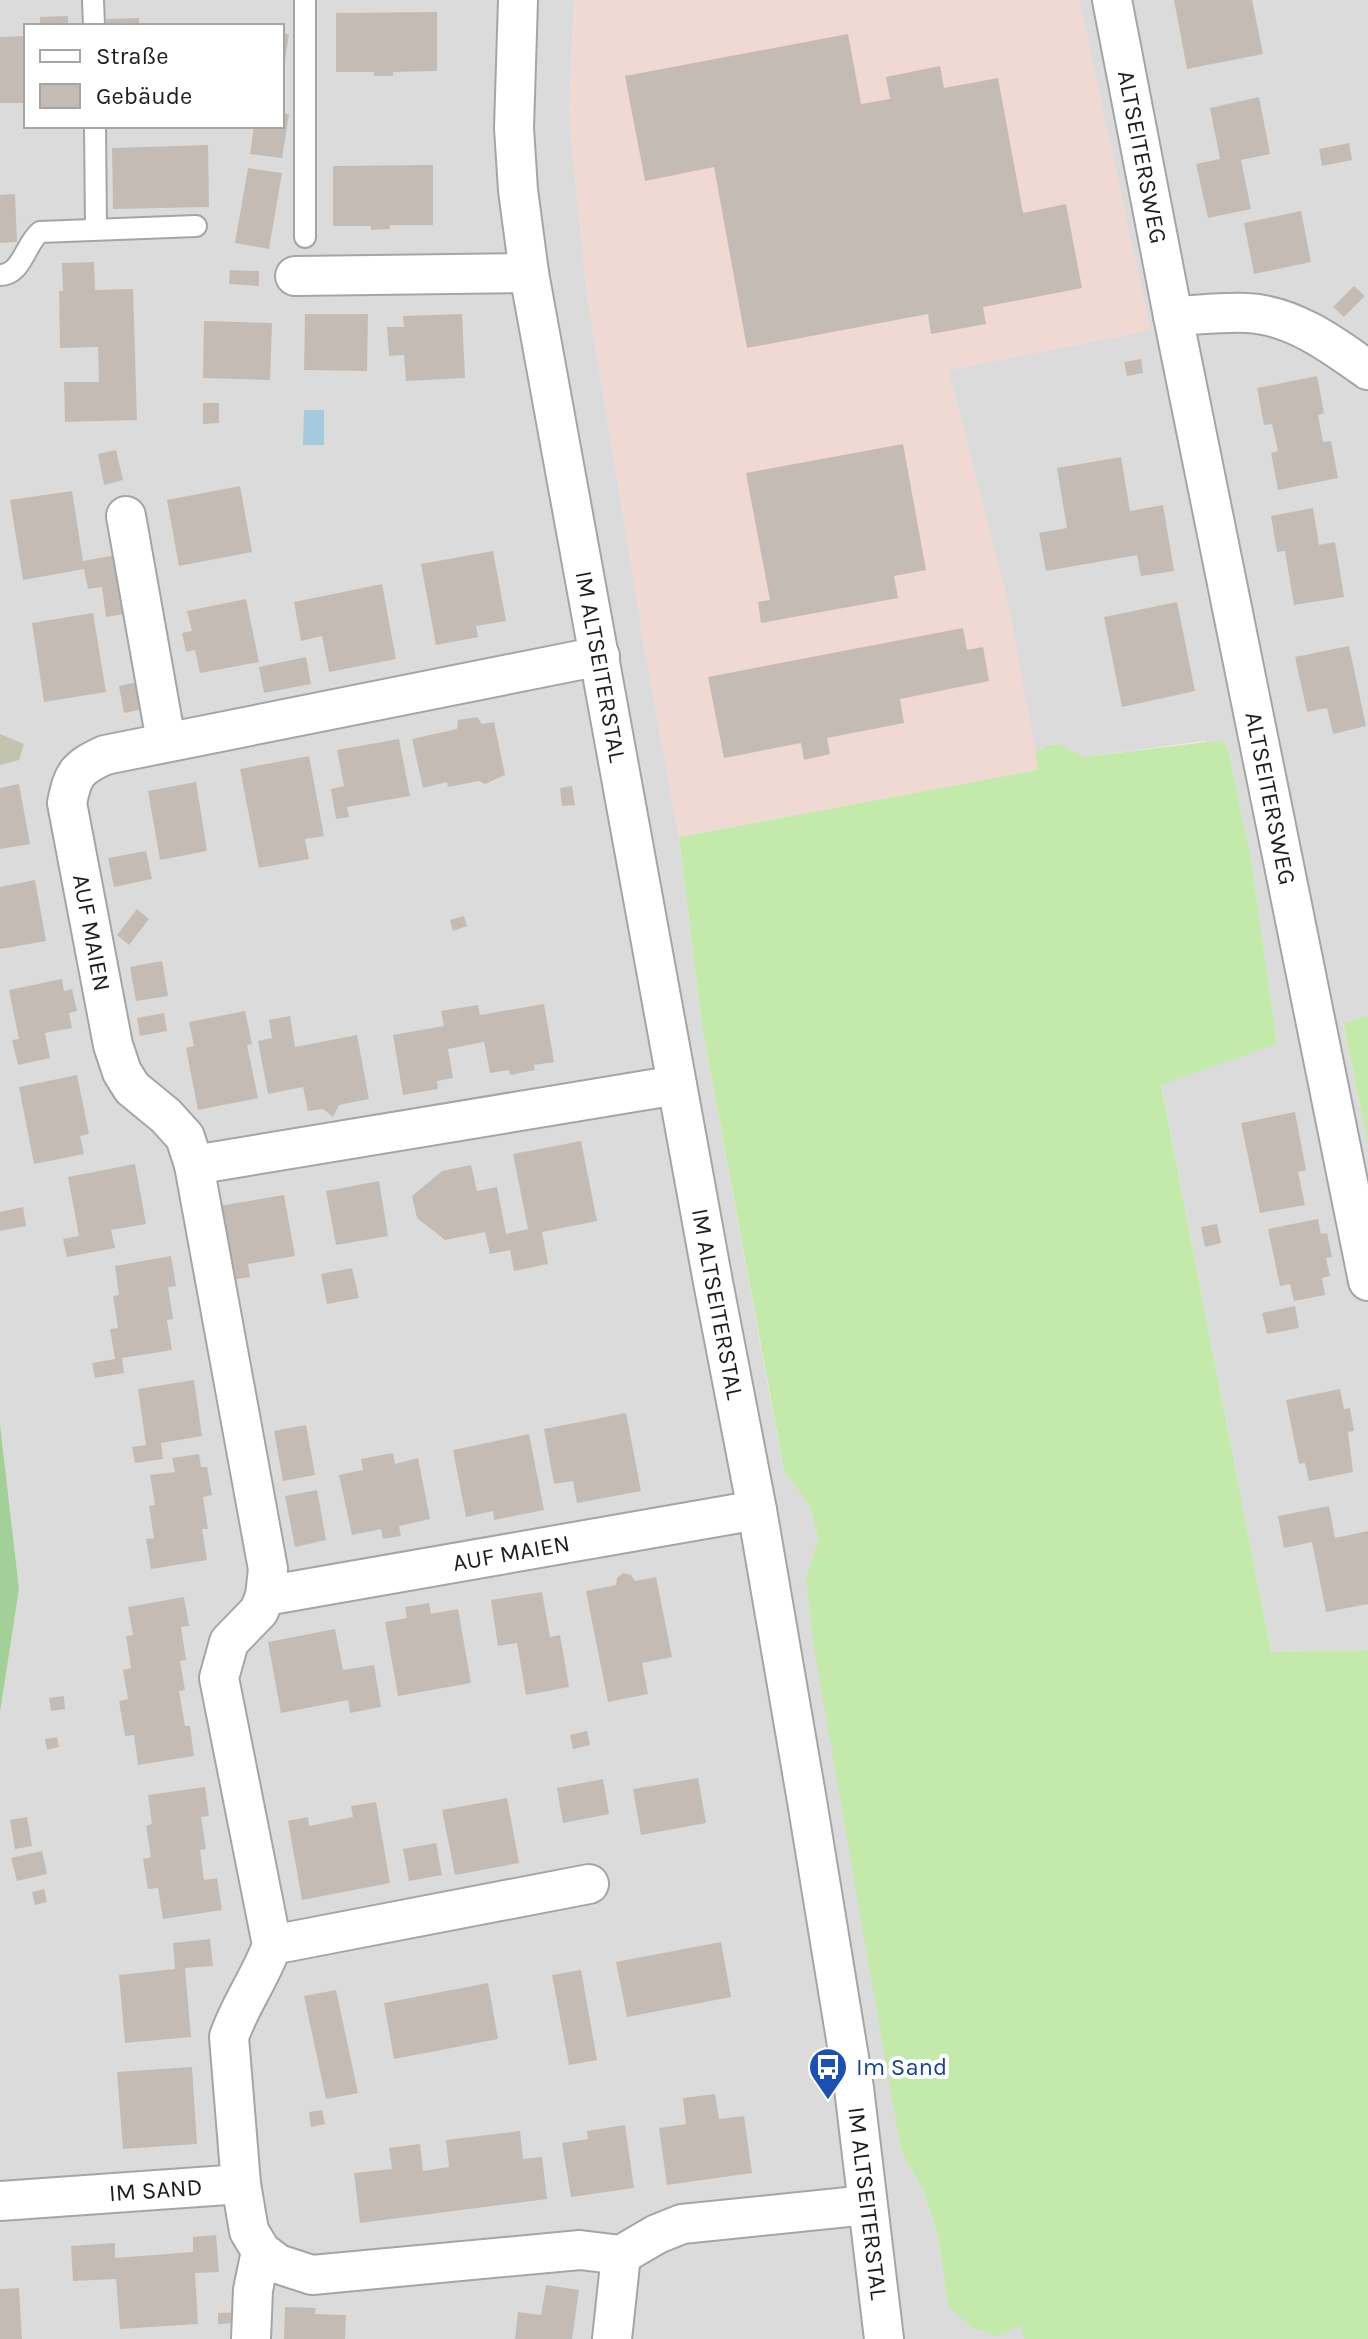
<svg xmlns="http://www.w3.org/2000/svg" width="1368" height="2339" font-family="Karla,sans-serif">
  <rect width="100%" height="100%" fill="#efede4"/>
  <g fill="#dcdbdb" fill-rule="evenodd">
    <path d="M0,0h574l-5,118 18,175 58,358 34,186 23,189 67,366 15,78 26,37 8,31 -12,40 95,573 23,41 14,44 10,70 73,18 3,15h-1024v-625l19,-125 -19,-165zM26,26h256v100h-256z"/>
    <polygon points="1079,0 1368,0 1368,1016 1343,1024 1368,1146 1368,1650 1271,1652 1161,1084 1277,1044 1251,858 1229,753 1205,741 1085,757 1060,744 1050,745 1035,752 1007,599 948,370 1150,330"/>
  </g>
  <polygon fill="#f0d8d3" points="574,0 1079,0 1150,330 948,370 1007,599 1039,770 679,837 645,651 587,292 569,118"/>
  <polygon fill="#c2c4b0" points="0,734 24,744 19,760 0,765"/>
  <g fill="#c3eaaa">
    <polygon points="1222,740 1229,753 1251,858 1277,1044 1161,1085 1271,1652 1368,1650 1368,2339 1024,2339 1021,2325 997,2336 973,2328 948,2306 938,2236 924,2192 901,2151 814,1648 806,1578 818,1538 810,1507 784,1470 702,1026 679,837 1038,770 1035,752 1050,745 1060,744 1085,757"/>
    <polygon points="1368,1016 1368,1146 1343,1023"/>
  </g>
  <polygon fill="#a3cf99" points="0,1424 19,1589 0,1713"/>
  <polygon fill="#a5cadd" points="304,410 324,410 324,445 303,445"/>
  <g fill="#c4bcb4">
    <polygon points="1174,0 1252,0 1263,54 1187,69"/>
    <polygon points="437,12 437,71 393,72 393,76 374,76 374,72 336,72 336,13"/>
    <polygon points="68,16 68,26 40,26 40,17"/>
    <polygon points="139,18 139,26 107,26 106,19"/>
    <polygon points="282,33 289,34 284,66 282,66"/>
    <polygon points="848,34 861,104 890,99 886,77 940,66 944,88 998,78 1023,213 1066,204 1082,288 983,307 986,324 931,334 928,314 747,348 714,167 645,181 625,76"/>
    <polygon points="26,36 26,103 0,103 0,37"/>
    <polygon points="1259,97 1270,154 1241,160 1251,209 1208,218 1196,164 1220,159 1210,108"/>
    <polygon points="282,113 289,114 282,158 250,154 254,126 282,126"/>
    <polygon points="1349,143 1352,160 1322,166 1319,149"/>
    <polygon points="208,145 209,207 113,209 112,148"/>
    <polygon points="433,165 433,225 390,225 390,229 371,230 371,226 333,226 333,166"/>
    <polygon points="248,168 282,173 269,249 235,243"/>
    <polygon points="15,194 17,242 0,243 0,195"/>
    <polygon points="1301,211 1311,262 1254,274 1244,223"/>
    <polygon points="94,262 95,290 133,289 137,420 65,422 64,382 99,382 98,347 60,348 59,291 63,291 62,263"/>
    <polygon points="230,270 259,271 259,286 229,284"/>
    <polygon points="1354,286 1365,296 1344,317 1333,307"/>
    <polygon points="305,314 368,314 367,371 304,370"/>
    <polygon points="462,314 465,378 406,381 404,355 389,356 387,327 404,327 403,316"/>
    <polygon points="204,321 272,323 270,380 203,378"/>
    <polygon points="1141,359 1143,373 1127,376 1124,362"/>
    <polygon points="1317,376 1324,413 1318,415 1323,442 1331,441 1338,478 1278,490 1271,453 1278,451 1272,424 1264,425 1257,388"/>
    <polygon points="203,403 219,403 219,423 203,424"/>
    <polygon points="903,444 926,570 894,576 898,598 761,623 758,602 770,600 746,473"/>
    <polygon points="116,450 123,480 104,485 98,454"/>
    <polygon points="1121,457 1130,511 1163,505 1174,571 1141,576 1137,555 1046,571 1039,533 1067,528 1057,468"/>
    <polygon points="240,486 252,552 179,566 167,500"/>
    <polygon points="72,491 83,561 116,555 125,614 106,617 102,587 88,589 84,569 23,580 10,500"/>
    <polygon points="1313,508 1319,545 1335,542 1344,597 1294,605 1285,551 1277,552 1271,516"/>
    <polygon points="493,551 506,621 476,626 478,637 436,645 421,564"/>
    <polygon points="382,584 396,659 329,672 322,636 301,641 294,602"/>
    <polygon points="246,599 259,662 200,673 195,650 186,652 182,633 192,631 187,611"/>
    <polygon points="1177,602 1195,691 1122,707 1104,617"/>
    <polygon points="93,613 106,692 44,702 32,623"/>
    <polygon points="963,628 967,650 983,647 989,681 900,699 904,723 827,738 830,754 804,760 801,743 724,758 708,677"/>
    <polygon points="1349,646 1366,726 1333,734 1327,708 1307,712 1295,657"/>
    <polygon points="306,657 311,684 264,693 259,667"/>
    <polygon points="137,682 143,709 124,713 119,686"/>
    <polygon points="477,717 482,724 494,722 505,775 485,784 479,781 448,787 447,782 423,788 412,739 457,729 458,720"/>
    <polygon points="399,739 410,796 347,807 349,817 336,819 331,789 344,786 337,750"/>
    <polygon points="309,756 324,836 305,839 309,859 259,868 240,769"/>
    <polygon points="196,782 207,851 160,860 148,791"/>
    <polygon points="19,784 30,844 0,849 0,788"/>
    <polygon points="572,786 575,805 562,806 560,788"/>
    <polygon points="146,851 152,879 114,887 108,858"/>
    <polygon points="35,880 46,941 0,949 0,887"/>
    <polygon points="137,909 149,919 129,945 117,935"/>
    <polygon points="464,916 467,926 453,931 450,920"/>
    <polygon points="162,961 168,996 136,1001 130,967"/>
    <polygon points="62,979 64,991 72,989 77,1011 69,1013 72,1028 45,1033 50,1058 18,1065 12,1040 19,1039 9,990"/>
    <polygon points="544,1004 554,1062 534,1065 535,1070 510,1075 509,1070 490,1073 484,1042 448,1049 453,1078 437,1081 438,1089 403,1095 393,1035 444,1026 441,1011 478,1005 480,1015"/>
    <polygon points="245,1011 252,1044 247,1045 258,1098 198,1110 186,1048 194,1046 189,1022"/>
    <polygon points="164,1013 167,1031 140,1036 137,1018"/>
    <polygon points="290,1016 295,1047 357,1035 369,1099 339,1105 333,1117 323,1109 308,1111 303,1087 268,1094 258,1041 272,1038 269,1020"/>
    <polygon points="77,1075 89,1134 80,1136 84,1154 34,1164 19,1087"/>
    <polygon points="1295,1112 1306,1170 1298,1172 1305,1205 1260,1213 1241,1123"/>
    <polygon points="581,1141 597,1221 542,1232 548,1264 514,1271 510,1250 490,1254 485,1232 445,1240 417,1218 412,1196 442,1171 471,1165 477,1191 497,1187 506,1234 528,1229 513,1154"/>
    <polygon points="135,1164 146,1224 111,1230 115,1248 67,1257 63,1239 79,1236 68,1177"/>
    <polygon points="379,1181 388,1236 336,1245 326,1191"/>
    <polygon points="284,1195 295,1256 248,1264 250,1277 232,1280 219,1206"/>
    <polygon points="23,1207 26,1226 0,1231 0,1212"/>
    <polygon points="1318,1219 1321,1234 1327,1233 1332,1257 1326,1258 1330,1276 1322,1278 1325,1295 1294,1301 1290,1284 1280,1286 1268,1229"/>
    <polygon points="1217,1224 1221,1243 1205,1247 1201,1227"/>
    <polygon points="171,1256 176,1286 168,1287 173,1319 167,1320 172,1350 122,1358 124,1373 95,1378 92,1363 115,1359 110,1329 118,1328 113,1296 119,1295 115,1266"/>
    <polygon points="352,1268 359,1298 327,1304 321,1274"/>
    <polygon points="1295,1306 1299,1328 1267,1334 1262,1313"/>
    <polygon points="194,1380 202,1436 161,1443 163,1459 135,1463 132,1447 146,1445 138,1389"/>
    <polygon points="1340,1389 1344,1409 1350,1408 1354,1431 1348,1432 1353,1472 1309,1481 1305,1463 1299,1464 1286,1400"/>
    <polygon points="626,1413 641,1491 577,1503 573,1481 554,1484 544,1429"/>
    <polygon points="306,1425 315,1475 283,1481 274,1431"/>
    <polygon points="529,1434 544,1510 494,1520 493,1511 466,1517 453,1450"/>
    <polygon points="393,1453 395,1464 418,1458 430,1519 399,1526 401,1536 383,1539 381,1529 352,1535 339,1475 363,1470 361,1459"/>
    <polygon points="199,1454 201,1467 207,1467 212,1495 203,1497 208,1529 202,1529 207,1560 151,1569 146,1539 154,1538 149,1506 155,1505 150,1475 175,1472 172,1458"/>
    <polygon points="317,1490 326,1540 295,1547 285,1496"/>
    <polygon points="1329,1506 1335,1538 1368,1531 1368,1604 1326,1612 1312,1542 1284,1548 1278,1516"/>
    <polygon points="623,1573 631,1575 635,1581 656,1577 672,1657 642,1663 648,1694 608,1702 586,1591 616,1585 617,1578"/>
    <polygon points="542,1592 550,1637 560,1635 569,1687 526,1695 517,1643 498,1646 491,1600"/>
    <polygon points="184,1597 189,1626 181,1627 186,1660 180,1661 185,1690 179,1691 185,1726 190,1726 194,1756 138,1765 134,1735 125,1736 119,1701 128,1699 123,1670 131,1668 126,1636 133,1635 128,1607"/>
    <polygon points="429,1603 431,1614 458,1609 471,1683 398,1696 385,1622 407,1618 405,1607"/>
    <polygon points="335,1629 343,1670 374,1665 381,1707 350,1713 348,1700 281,1713 268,1642"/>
    <polygon points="64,1696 65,1709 51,1711 49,1698"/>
    <polygon points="587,1731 590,1745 573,1749 570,1735"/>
    <polygon points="57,1737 59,1747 47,1750 45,1739"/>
    <polygon points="698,1778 706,1823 641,1835 633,1789"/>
    <polygon points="603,1779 609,1814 563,1823 557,1788"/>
    <polygon points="205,1787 209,1816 201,1817 206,1849 200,1850 204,1880 217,1878 222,1910 163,1919 158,1888 148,1889 143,1859 151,1857 146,1826 152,1824 148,1795"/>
    <polygon points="507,1798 519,1863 455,1875 442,1810"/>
    <polygon points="376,1802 390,1883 302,1900 288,1821 308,1817 309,1826 353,1817 351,1806"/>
    <polygon points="27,1817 32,1846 15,1849 10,1820"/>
    <polygon points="436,1843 442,1875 409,1881 403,1849"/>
    <polygon points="42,1851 47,1874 17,1881 11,1858"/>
    <polygon points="44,1889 47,1902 35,1905 32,1892"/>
    <polygon points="210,1939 213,1966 185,1968 191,2037 125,2043 119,1975 175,1969 173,1943"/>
    <polygon points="721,1942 731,1997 627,2017 616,1962"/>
    <polygon points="581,1970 597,2060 569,2065 552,1975"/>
    <polygon points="488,1983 498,2039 394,2059 384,2003"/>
    <polygon points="336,1990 358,2093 326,2099 304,1996"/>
    <polygon points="192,2067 197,2144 123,2149 117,2072"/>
    <polygon points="715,2094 719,2119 744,2116 752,2173 667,2185 659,2128 686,2124 683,2098"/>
    <polygon points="322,2110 325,2124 311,2127 309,2112"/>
    <polygon points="625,2125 634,2188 571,2197 562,2143 588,2139 587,2131"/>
    <polygon points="520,2131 523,2159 542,2157 547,2199 360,2223 354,2173 392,2169 389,2148 420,2144 423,2171 449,2167 446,2140"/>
    <polygon points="216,2235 219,2272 195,2273 198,2324 120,2329 116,2279 73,2281 71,2246 115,2243 115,2258 193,2252 193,2237"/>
    <polygon points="546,2285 579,2290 572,2339 515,2339 518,2312 541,2315"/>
    <polygon points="19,2288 22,2339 0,2339 0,2289"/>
    <polygon points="285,2307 316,2308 315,2314 346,2315 345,2339 284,2339"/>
    <polygon points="240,2312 240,2323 218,2324 218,2313"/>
  </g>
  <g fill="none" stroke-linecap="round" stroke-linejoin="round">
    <defs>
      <g id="service">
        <polyline points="93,0 94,26"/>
        <polyline points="305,0 305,237"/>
        <polyline points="95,126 96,228"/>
        <path d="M0,275c22,0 25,-31 40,-43l156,-6"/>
      </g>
      <g id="minor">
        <path id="s1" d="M518,0l-4,128 4,62 11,83 184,1009 44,228 50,291 47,287 30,251"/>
        <path id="s2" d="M1112,0l61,316 195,965"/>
        <polyline points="295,276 529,273"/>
        <path d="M1173,316c24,-1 49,-4 74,-3 45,2 85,31 121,57"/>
        <polyline points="126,516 166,741"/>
        <path id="s3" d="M600,656l-495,99c-28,13 -32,18 -38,48l46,242 9,27 10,16 34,28 19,21 9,28 74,404 -3,27 -6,15 -30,31 -10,36 53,267c-11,32 -32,59 -43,92l12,147 8,47 12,20 17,13 34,11 268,-25 41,5 36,-21 25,-10 185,-19"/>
        <polyline points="194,1165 677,1085"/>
        <path id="s4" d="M265,1596l492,-86"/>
        <polyline points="272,1945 589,1884"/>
        <path id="s5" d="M0,2201l241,-17"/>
        <polyline points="251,2339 253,2290 261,2251"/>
        <polyline points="612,2339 621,2255"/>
      </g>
    </defs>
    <use href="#service" stroke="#a5a5a5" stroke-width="24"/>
    <use href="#minor" stroke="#a5a5a5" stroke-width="42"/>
    <use href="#service" stroke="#fff" stroke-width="20"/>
    <use href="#minor" stroke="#fff" stroke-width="38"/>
  </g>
  <defs>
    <symbol id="bus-pin" viewBox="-11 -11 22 30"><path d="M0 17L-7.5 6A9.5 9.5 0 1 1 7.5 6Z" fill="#1a4fb4" stroke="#fff"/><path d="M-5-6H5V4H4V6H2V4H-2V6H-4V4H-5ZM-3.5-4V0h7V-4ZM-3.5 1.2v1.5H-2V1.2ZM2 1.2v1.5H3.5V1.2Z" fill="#fff"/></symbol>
  </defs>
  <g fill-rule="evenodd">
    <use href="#bus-pin" x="806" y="2045" width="44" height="60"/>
  </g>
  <g text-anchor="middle" stroke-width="8" stroke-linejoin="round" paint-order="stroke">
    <g font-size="24" fill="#1e1e1e" stroke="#fff">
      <text dy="8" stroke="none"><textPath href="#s2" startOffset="160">ALTSEITERSWEG</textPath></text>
      <text dy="8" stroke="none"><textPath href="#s1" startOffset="674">IM ALTSEITERSTAL</textPath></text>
      <text dy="8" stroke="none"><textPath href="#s2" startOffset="814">ALTSEITERSWEG</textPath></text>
      <text dy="8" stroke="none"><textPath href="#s3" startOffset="702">AUF MAIEN</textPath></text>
      <text dy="8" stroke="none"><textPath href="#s1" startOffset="1322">IM ALTSEITERSTAL</textPath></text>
      <text dy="8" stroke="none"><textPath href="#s4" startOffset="250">AUF MAIEN</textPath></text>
      <text dy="8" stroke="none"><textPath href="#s5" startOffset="156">IM SAND</textPath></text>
      <text dy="8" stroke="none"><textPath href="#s1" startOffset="2234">IM ALTSEITERSTAL</textPath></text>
    </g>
    <g font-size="24" fill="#164399" stroke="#fff" text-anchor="start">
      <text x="856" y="2075">Im Sand</text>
    </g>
  </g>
  <rect x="24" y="24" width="260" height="104" fill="#ffffff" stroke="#a5a5a5" stroke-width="2"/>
  <rect x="40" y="50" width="40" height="12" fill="#ffffff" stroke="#a5a5a5" stroke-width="2"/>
  <text x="96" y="64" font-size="24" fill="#1e1e1e">Straße</text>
  <rect x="40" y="84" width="40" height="24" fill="#c4bcb4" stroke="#a5a5a5" stroke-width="2"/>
  <text x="96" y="104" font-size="24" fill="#1e1e1e">Gebäude</text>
</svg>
